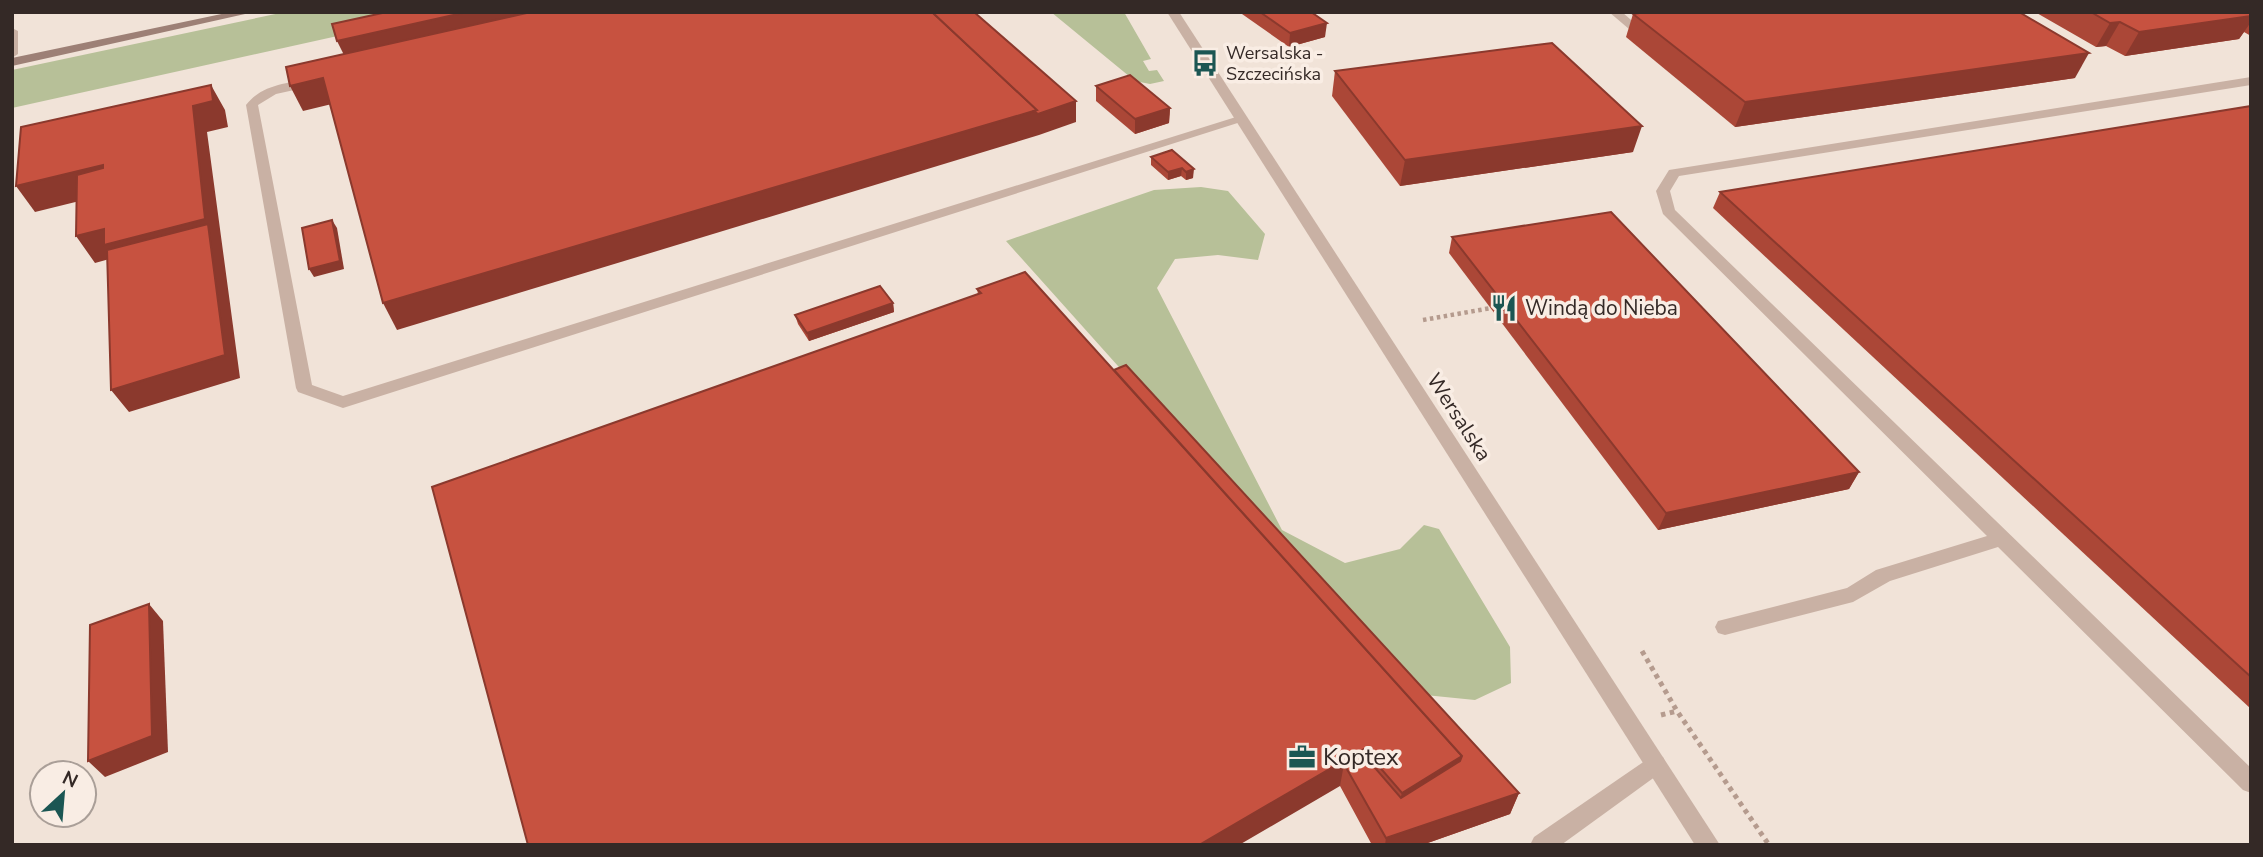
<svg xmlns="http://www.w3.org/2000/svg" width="2263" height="857" font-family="'Nunito Sans',sans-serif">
  <rect width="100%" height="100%" fill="#f1e3d8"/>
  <g fill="#b7c098">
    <polygon points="285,12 446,12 12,108 12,70"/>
    <polygon points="1051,12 1124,12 1151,59 1143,61 1149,71 1157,70 1164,81 1150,84 1135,81"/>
    <polygon points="1201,187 1228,191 1265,234 1258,260 1218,255 1175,259 1157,288 1282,530 1345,563 1400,549 1424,525 1439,529 1510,647 1511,683 1475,700 1425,695 1402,683 1006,241 1154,190"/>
  </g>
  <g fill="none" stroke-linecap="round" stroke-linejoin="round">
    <polyline stroke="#b59b8e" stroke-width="4.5" stroke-dasharray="3.5 3.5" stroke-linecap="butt" points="1423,320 1491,308"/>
    <g stroke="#b59b8e" stroke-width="5" stroke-dasharray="4.5 4.5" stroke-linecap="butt">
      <polyline points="1642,651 1677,711 1769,845"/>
      <polyline points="1661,715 1677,711"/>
    </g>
    <g fill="#c9b1a4" fill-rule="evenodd">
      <polygon points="1609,12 1622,12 1639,27 1629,29"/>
      <polygon points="2251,77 2251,85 1679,176 1670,191 1675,210 2251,768 2251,793 2243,790 1998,547 1890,581 1853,602 1725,635 1718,633 1715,627 1718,621 1847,588 1876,570 1987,536 1663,214 1656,191 1669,170"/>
      <path d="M313,78l6,4 -2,3 -41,9 -18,11 54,280 31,11 893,-279h10l1,3 -904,288 -45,-16 -2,-4 -50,-283c16,-21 43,-22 67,-27z"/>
      <polygon points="1655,754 1663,757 1666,764 1663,771 1561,845 1530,845 1534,837"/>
    </g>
    <polygon fill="#c9b1a4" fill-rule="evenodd" points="12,28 18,31 18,54 12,58"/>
    <polygon fill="#c9b1a4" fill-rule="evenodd" points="1167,12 1179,12 1720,845 1695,845"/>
    <polygon fill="#9d8076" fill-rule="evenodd" points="231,12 254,12 12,66 12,58"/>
  </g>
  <g fill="#ab4737">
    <polygon points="1242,12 1311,12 1325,37 1289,47 1242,14"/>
    <polygon points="2035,12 2251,12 2251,36 2244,32 2239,39 2125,56 2106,46 2096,47"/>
    <polygon points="1633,14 2075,78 1735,127 1626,37"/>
    <polygon points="1335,71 1633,152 1400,186 1332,96"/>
    <polygon points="1096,86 1170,108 1169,123 1135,134 1096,101"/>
    <polygon points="2251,106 2251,709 1713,208 1720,192"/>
    <polygon points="1172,150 1193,178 1186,180 1181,176 1168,180 1151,165 1151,157"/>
    <polygon points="1452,237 1859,472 1849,489 1658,530 1449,253"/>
    <polygon points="977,289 1114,370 1519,793 1510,814 1422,845 1372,845 1340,786 978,294"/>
    <polygon points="893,303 894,312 809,341 798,324 795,315"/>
  </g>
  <g fill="#8b392d">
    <polygon points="467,12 562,12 347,61 337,41"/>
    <polygon points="2251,16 2251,22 2239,39 2125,56 2139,32"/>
    <polygon points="2120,22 2106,46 2096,47 2110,23"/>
    <polygon points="1327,23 1325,37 1289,47 1290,33"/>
    <polygon points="2089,53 2075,78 1735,127 1745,102"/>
    <polygon points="323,78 336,103 303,111 290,86"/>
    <polygon points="211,85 225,110 228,127 207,132 240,378 129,412 111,390 113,258 95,263 76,236"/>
    <polygon points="1076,101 1076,122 1039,135 397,330 383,303 1037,110"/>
    <polygon points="1170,108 1169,123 1135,134 1135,119"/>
    <polygon points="1642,126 1633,152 1400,186 1405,160"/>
    <polygon points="103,165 120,191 35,212 16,186"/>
    <polygon points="1182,168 1181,176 1168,180 1168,172"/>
    <polygon points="1194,169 1193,178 1186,180 1186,172"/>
    <polygon points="332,220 337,228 344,269 314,277 309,269"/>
    <polygon points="893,303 894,312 809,341 807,333"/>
    <polygon points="1859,472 1849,489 1658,530 1666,513"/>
    <polygon points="149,604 163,621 168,752 105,777 88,761"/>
    <polygon points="1364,749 1358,775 1344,764 1340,786 1239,845 1199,845"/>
    <polygon points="1462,756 1453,782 1394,819 1402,793"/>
    <polygon points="1519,793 1510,814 1422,845 1385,845 1386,838"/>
  </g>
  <g fill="#c75240" stroke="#8b392d" stroke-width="2">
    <polygon points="387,12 467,12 337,41 332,24"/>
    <polygon points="531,12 932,12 1037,110 383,303 323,78 290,86 286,67"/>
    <polygon points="932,12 974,12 1076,101 1038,114 1034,111 1037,110"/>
    <polygon points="1260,12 1311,12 1327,23 1290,33"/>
    <polygon points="1646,12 2019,12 2089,53 1745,102 1633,14"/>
    <polygon points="2091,12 2249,12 2251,13 2251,16 2139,32 2120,22 2110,23"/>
    <polygon points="1552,43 1642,126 1405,160 1335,71"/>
    <polygon points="1130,75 1170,108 1135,119 1096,86"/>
    <polygon points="211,85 213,101 193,106 205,219 104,245 104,229 76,236 77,175 103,168 103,165 16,186 21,127"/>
    <polygon points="2251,106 2251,677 1720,192"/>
    <polygon points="1172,150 1194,169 1186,172 1182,168 1168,172 1151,157"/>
    <polygon points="1611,212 1859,472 1666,513 1452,237"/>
    <polygon points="332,220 340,261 309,269 302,228"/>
    <polygon points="208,224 225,355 111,390 107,250"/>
    <polygon points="1025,272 1462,756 1402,793 1364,749 1199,845 528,845 432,487 981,293 977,289"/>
    <polygon points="880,286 893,303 807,333 795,315"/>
    <polygon points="1126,365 1519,793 1386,838 1344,764 1363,754 1401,798 1460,761 1462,756 1114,370"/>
    <polygon points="149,604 152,736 88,761 90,625"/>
  </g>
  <defs>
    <symbol id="bus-bare" viewBox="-9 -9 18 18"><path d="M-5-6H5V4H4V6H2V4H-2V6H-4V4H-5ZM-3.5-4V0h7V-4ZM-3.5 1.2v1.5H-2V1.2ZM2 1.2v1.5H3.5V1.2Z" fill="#1b5653" stroke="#f9ede4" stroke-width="2.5" paint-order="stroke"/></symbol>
    <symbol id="restaurant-bare" viewBox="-9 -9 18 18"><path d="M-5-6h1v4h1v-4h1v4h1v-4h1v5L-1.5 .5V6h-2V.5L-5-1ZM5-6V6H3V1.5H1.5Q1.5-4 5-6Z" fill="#1b5653" stroke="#f9ede4" stroke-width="2.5" paint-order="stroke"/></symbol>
    <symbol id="office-bare" viewBox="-9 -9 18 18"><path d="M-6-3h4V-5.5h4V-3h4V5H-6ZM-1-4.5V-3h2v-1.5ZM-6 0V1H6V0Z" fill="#1b5653" stroke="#f9ede4" stroke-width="2.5" paint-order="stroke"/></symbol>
  </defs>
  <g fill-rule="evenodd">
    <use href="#bus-bare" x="1186" y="44" width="38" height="38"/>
    <use href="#restaurant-bare" x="1485" y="289" width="38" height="38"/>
    <use href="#office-bare" x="1283" y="738" width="38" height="38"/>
  </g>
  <g text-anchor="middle" stroke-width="7" stroke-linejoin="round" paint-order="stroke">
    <g font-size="18" fill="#342926" stroke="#f9ede4" text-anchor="start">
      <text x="1226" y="59">Wersalska -<tspan x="1226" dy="21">Szczecińska</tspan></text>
    </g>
    <g font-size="21" fill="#342926" stroke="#f9ede4" text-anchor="start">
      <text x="1525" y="315">Windą do Nieba</text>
    </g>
    <g font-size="21" fill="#342926" stroke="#f9ede4">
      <text transform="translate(1459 417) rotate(57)" y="7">Wersalska</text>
    </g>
    <g font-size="24" fill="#342926" stroke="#f9ede4" text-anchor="start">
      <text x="1323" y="765">Koptex</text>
    </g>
  </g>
  <rect width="2263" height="857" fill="none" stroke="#342926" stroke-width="28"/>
  <g transform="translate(63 794) rotate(26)"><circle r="33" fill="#f9ede4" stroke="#aa9f98" stroke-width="2"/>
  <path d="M0-5L12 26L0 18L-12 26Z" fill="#1b5653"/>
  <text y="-10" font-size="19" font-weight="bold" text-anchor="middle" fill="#342926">N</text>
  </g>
</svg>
